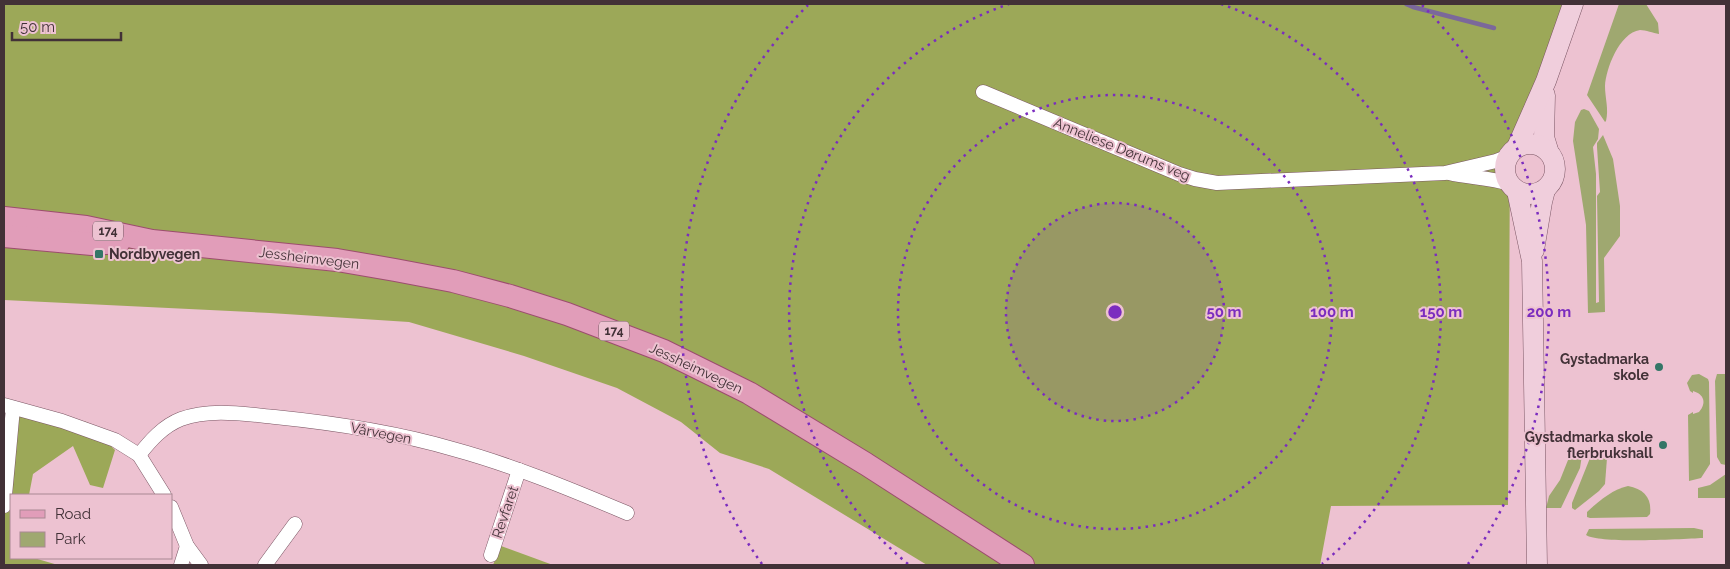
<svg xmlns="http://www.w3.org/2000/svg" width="1730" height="569" font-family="Raleway,sans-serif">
  <rect width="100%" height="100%" fill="#edc2d1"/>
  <g fill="#9fa870">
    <path d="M1619,4h27l12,19 1,11c-6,-1 -13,-4 -19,-4 -21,3 -34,39 -35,56 0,12 4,23 1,35l-1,1 -18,-27z"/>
    <polygon points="1584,109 1589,111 1599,129 1598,139 1593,147 1596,174 1596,303 1599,302 1597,196 1600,192 1597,147 1597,143 1603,135 1613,159 1620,206 1620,236 1604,258 1605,312 1588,313 1586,225 1573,141 1575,122 1581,110"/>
    <path d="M1699,374l9,5 1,3 1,82 -9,14 -12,3 -1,-66 5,-3v2l6,-2c8,-9 5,-18 -6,-21v2l-3,-2 -3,-8 5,-8z"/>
    <polygon points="1717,374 1726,374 1726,465 1721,464 1717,457 1715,381"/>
    <polygon points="1570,455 1582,455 1580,468 1561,508 1546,508 1549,496 1560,480"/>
    <polygon points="1590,458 1607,458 1605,484 1599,491 1575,510 1572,508 1572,503"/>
    <polygon points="1726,474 1726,498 1698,498 1698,488 1710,485"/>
    <path d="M1628,486c16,3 24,12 22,28l-3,3 -57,1 -3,-1v-5c12,-11 26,-23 41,-26z"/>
    <path d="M1694,528l9,2v8c-21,1 -103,6 -117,-3l3,-6z"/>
  </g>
  <g fill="#9ca858">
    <polygon points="4,4 1567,4 1510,158 1508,505 1331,506 1320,565 927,565 769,469 720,453 681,422 617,388 524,356 409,322 270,313 4,300"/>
    <polygon points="4,409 8,411 87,422 115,450 103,488 90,485 73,446 33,474 29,495 11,495 11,558 34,558 58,565 4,565"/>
    <polygon points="501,546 553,565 493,565"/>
  </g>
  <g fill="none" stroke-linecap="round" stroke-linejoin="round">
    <polyline stroke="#7b689b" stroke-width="4.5" points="1406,4 1413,7 1494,28"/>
    <defs>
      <g id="street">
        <polyline points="983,92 1179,174 1195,179 1217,183 1445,173 1496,161 1509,156"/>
        <path d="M1449,173c20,5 40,4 61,11"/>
        <polyline points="4,405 62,421 115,440 139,455 164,495"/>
        <path d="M139,455c11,-14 24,-29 42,-36 30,-11 63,-5 94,-2 59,6 120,15 178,32 59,16 117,40 174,64"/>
        <polyline points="4,506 13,408"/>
        <polyline points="171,507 187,546 201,565"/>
        <polyline points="491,555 519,470"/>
        <polyline points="181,565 187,546"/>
        <polyline points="265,565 295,524"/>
      </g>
      <g id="secondary">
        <polyline points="1545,95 1544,137 1548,150"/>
        <circle cx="1530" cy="169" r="25"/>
        <polyline points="1517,147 1546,81 1573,4"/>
        <polyline points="1517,191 1532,261 1537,565"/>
        <polyline points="1534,250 1542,202 1545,190"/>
      </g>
      <g id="primary">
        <polyline points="4,218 86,227 152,241 337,260 395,270 453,281 510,296 567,314 664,351 749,393 866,464 1023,565"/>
        <polyline points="4,236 92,244 119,242"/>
      </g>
    </defs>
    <use href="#street" stroke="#7b5664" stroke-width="15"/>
    <use href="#secondary" stroke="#7b5664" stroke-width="21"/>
    <use href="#primary" stroke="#9c4d6e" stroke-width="24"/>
    <use href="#street" stroke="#fff" stroke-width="14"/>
    <use href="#secondary" stroke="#f0cedc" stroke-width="20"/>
    <use href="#primary" stroke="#e19db9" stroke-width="22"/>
  </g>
  <circle cx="1115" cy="312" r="109" fill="#7b2cbf" fill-opacity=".12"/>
  <g fill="none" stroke="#7b2cbf" stroke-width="2.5" stroke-dasharray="2.5 5">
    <circle cx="1115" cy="312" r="109"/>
    <circle cx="1115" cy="312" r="217"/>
    <path d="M908 564A326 326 0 0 1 1009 4M1221 4A326 326 0 0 1 1322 564"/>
    <path d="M762 564A434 434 0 0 1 808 5M1422 5A434 434 0 0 1 1468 564"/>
  </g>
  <g fill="#347667" stroke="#edc2d1" stroke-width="2">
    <rect x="94" y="249" width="10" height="10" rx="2.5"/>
    <circle cx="1659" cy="367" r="5"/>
    <circle cx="1663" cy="445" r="5"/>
  </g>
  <g text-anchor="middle" stroke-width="4" stroke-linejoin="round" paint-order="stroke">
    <g fill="#edc2d1" stroke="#755c65" stroke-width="1">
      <rect x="93" y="221.5" width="30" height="19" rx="4"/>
      <rect x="599" y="321.5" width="30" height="19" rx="4"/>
    </g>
    <g font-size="12" font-weight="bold" fill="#423137">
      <text x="108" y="235">174</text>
      <text x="614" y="335">174</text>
    </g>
    <g font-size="14" fill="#423137" stroke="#edc2d1">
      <text transform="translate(1122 149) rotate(22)" y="5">Anneliese Dørums veg</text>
      <text transform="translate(309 258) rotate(7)" y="5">Jessheimvegen</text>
      <text transform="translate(696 368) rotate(25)" y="5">Jessheimvegen</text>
      <text transform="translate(381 433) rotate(11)" y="5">Vårvegen</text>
      <text transform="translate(505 512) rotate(-71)" y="5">Revfaret</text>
    </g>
    <g font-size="14" font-weight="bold" fill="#423137" stroke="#edc2d1" text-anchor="end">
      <text x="109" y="259" text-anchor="start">Nordbyvegen</text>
      <text x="1649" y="364">Gystadmarka<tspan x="1649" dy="16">skole</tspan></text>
      <text x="1653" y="442">Gystadmarka skole<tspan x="1653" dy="16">flerbrukshall</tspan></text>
    </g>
  </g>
  <circle cx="1115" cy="312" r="8" fill="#7b2cbf" stroke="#edc2d1" stroke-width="2.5"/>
  <g font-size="15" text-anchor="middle" font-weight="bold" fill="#7b2cbf" stroke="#edc2d1" stroke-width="4" stroke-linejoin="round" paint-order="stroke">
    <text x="1224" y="317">50 m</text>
    <text x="1332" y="317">100 m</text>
    <text x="1441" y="317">150 m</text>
    <text x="1549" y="317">200 m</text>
  </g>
  <rect width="1730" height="569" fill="none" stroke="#423137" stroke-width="10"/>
  <rect x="10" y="494" width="162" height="65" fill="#edc2d1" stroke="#a98893"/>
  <rect x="20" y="510" width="25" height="8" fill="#e19db9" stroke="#a98893"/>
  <text x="55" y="519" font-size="15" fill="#423137">Road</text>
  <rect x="20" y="532" width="25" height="15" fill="#9fa870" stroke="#a98893"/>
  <text x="55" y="544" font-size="15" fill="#423137">Park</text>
  <path d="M12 32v8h109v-8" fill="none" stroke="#423137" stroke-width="2.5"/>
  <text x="20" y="32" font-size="15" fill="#423137" stroke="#edc2d1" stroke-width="4" paint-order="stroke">50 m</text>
</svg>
